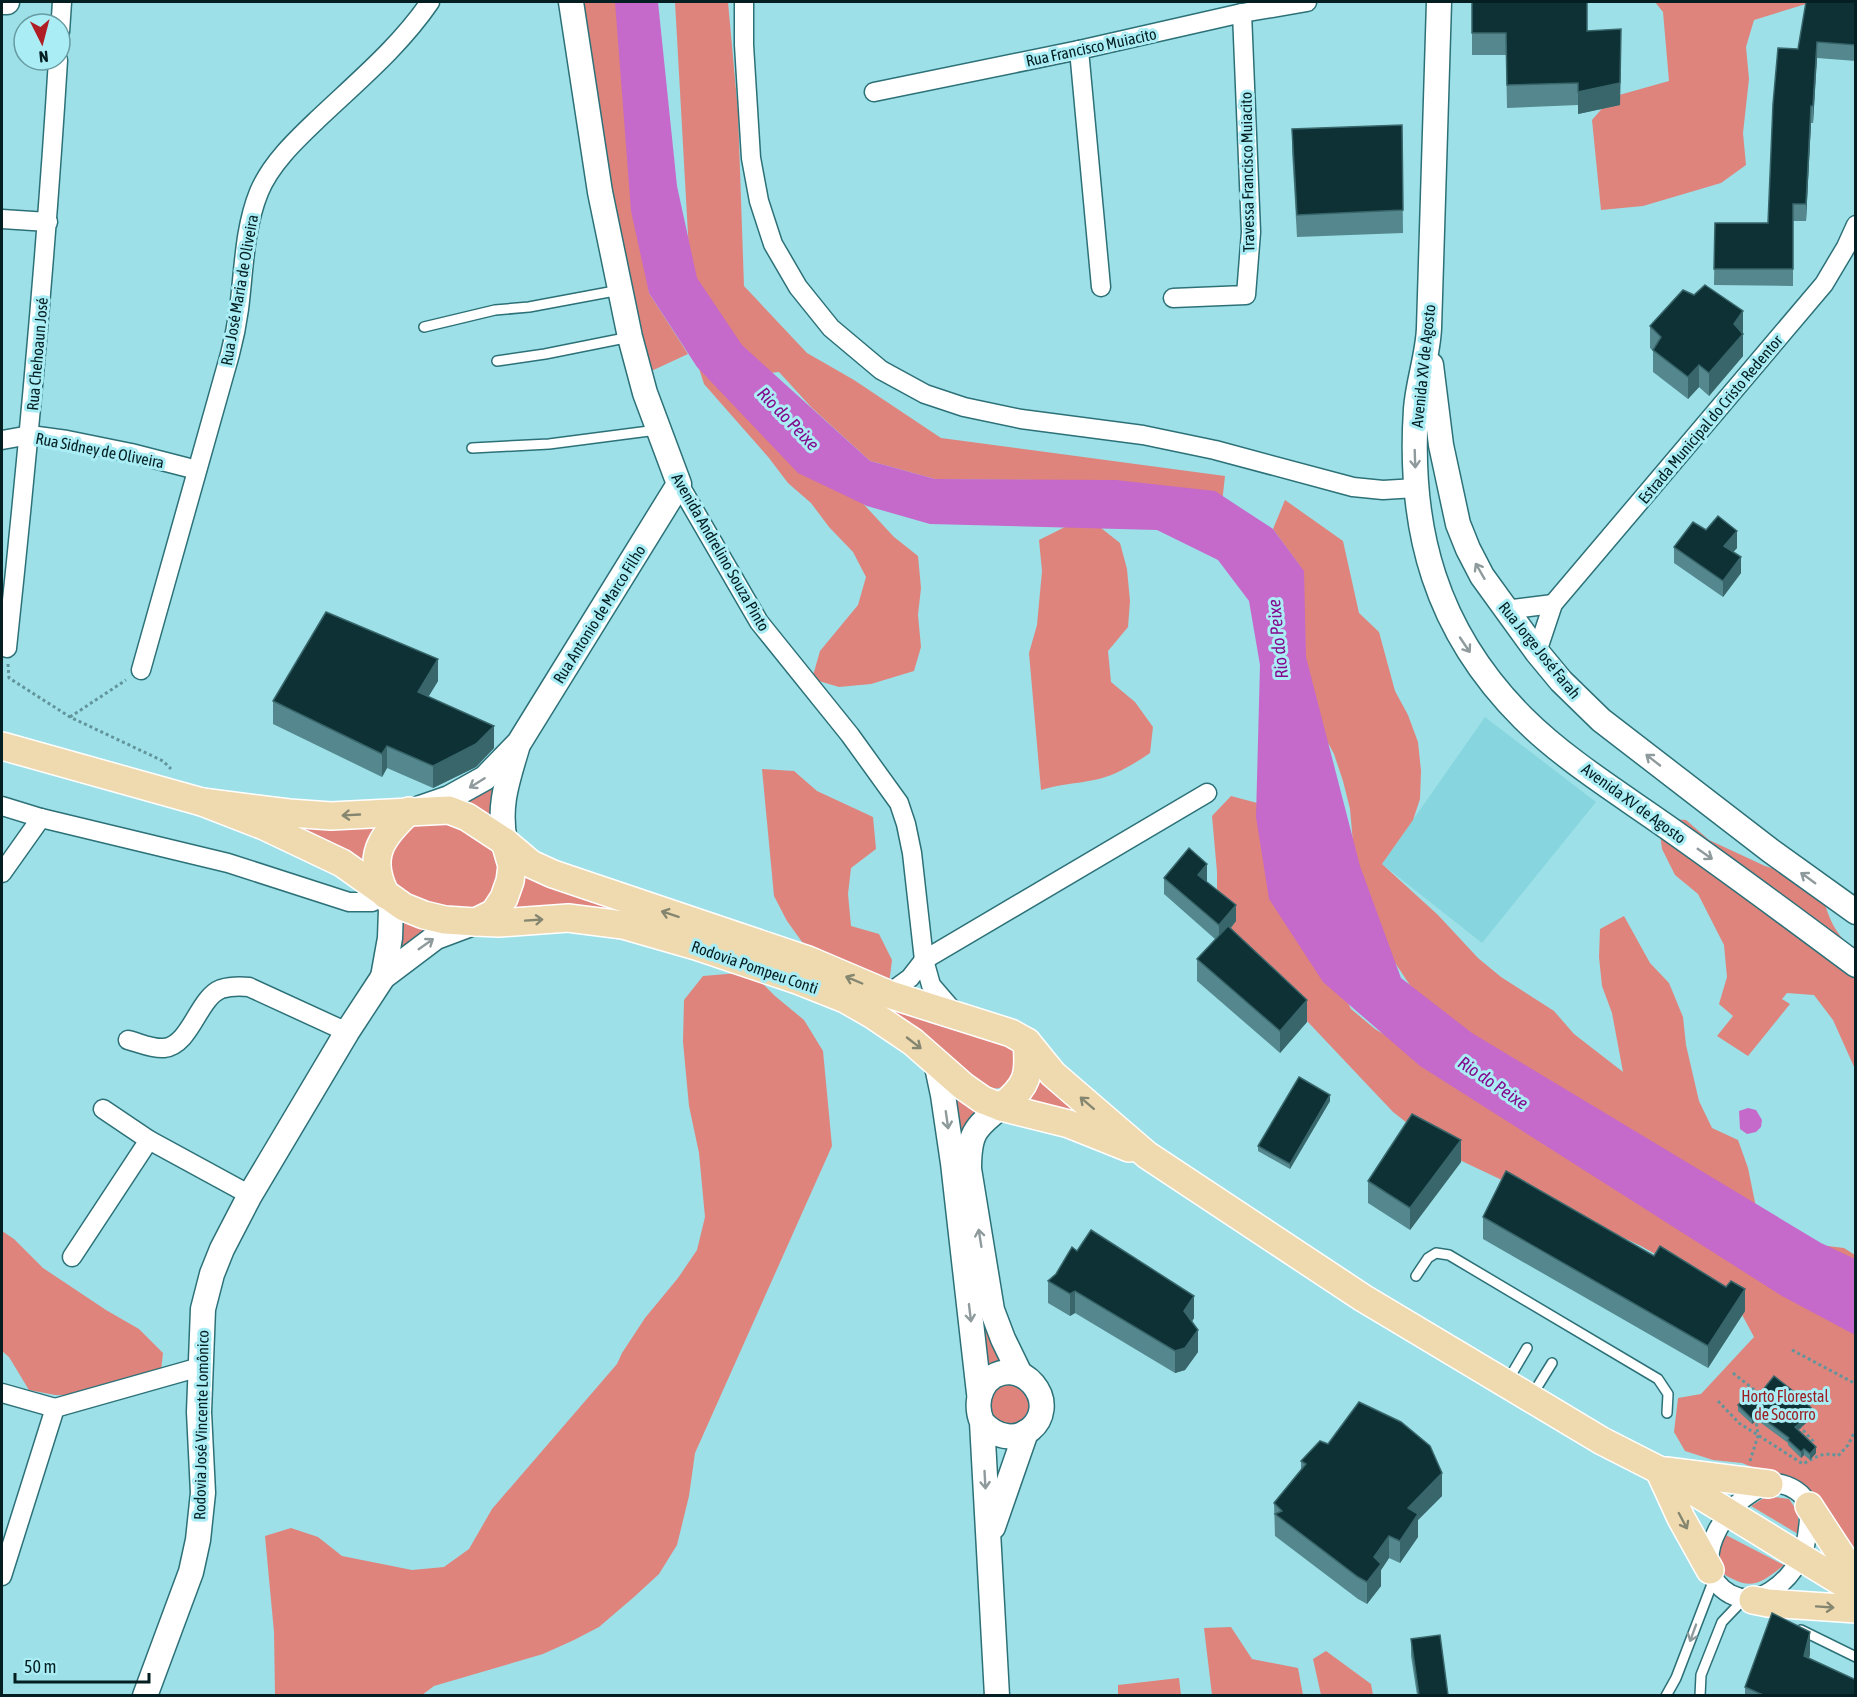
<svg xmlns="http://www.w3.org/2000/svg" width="1857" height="1697" font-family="'Asap Condensed',sans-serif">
  <rect width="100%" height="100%" fill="#9de0e8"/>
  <polygon fill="#87d6df" points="1485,717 1596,802 1482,943 1382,864"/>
  <g fill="#df847c">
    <polygon points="562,2 617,2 649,293 688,354 647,373 633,339 591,50 582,25"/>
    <polygon points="675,2 728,2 738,112 744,286 807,353 854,380 941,438 1225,476 1222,503 1123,481 935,479 870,461 812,408 779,372 760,374 691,288"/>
    <polygon points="1655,2 1806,2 1806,4 1754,20 1746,47 1749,79 1743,133 1746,165 1721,183 1643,206 1601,210 1592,120 1612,97 1669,81 1663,12"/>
    <polygon points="696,359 794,429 894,537 918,556 921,588 918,615 921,647 914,671 871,684 839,687 812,679 820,651 858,605 866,577 853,552 829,527 811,503 788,483 769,458 704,384"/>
    <polygon points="1285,500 1343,541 1359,613 1379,632 1395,691 1408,715 1418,742 1421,771 1420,799 1413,820 1382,864 1438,915 1478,958 1501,977 1554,1011 1574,1034 1623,1072 1612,1013 1602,986 1599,957 1600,929 1624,916 1650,963 1669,983 1683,1017 1686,1045 1699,1101 1712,1128 1738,1140 1748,1168 1760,1227 1812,1244 1844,1248 1855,1255 1855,1566 1777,1477 1742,1463 1713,1460 1685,1451 1674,1432 1678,1398 1701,1394 1754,1337 1740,1311 1720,1291 1641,1246 1447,1154 1393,1112 1239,949 1217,901 1217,872 1212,816 1231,796 1261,804 1303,914 1351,1009 1375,1029 1405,1047 1421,1002 1388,952 1355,866 1350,809 1343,781 1334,754 1307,703 1300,566 1273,529"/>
    <path d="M1096,524l24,19 7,26 3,32 -2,26 -20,24 3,31 24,20 18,25 -3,26c-18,12 -35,23 -56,27 -19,4 -34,4 -53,10l-12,-137 8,-28 5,-54 -3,-31 26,-13z"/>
    <polygon points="762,769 794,771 817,791 873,817 876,849 851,868 848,894 851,926 879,934 892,960 889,984 805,946 787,921 774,896"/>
    <polygon points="499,772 496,819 455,799"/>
    <polygon points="267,817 384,823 369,867"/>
    <path d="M442,818c44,24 82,35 41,89 -33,3 -67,-4 -92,-26 -4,-32 2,-36 21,-59z"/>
    <path d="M1658,818l28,2 23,20 56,26 27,8 28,14c8,26 12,45 35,61v120l-22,-49 -19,-25 -27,-2 -5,6 8,5 -42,52 -31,-20 16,-20 -14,-12 8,-27 -3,-32 -26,-51 -23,-19 -13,-26z"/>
    <polygon points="523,870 631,913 505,912"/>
    <polygon points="406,921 435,932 393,960 399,923"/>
    <polygon points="751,972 775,996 804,1020 823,1051 832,1146 695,1453 689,1496 677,1545 659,1574 634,1597 599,1627 574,1640 543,1654 434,1686 422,1695 275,1695 274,1632 265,1536 291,1528 318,1537 342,1556 412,1570 444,1567 469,1549 492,1509 617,1364 622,1353 645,1318 678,1278 697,1250 705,1217 699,1153 689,1106 683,1042 684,1000 703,976"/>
    <path d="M877,1002l53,21 82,24c10,19 4,24 -7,40l-12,2 -11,-5z"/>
    <polygon points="1043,1070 1088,1121 1026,1101"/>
    <polygon points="952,1095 977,1109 964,1135 960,1148"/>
    <polygon points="2,1231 14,1239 43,1268 106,1310 139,1329 163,1353 160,1380 103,1396 55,1395 29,1390 9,1357 2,1351"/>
    <polygon points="978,1296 984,1325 1008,1369 986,1376"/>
    <circle cx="1009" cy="1404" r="20"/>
    <polygon points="1767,1496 1789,1499 1798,1512 1798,1534 1751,1506"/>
    <path d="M1722,1533l62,32c-26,21 -35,26 -65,6l-3,-17z"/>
    <polygon points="1231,1627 1252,1659 1298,1668 1303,1695 1212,1695 1204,1628"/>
    <polygon points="1326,1651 1371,1684 1373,1695 1321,1695 1313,1659"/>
    <polygon points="1179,1678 1181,1695 1118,1695 1118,1685"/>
  </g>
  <g fill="#c569ca">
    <polygon points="615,2 658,2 677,186 697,278 742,345 870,461 935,479 1116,480 1215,491 1273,529 1304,571 1306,657 1360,866 1401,978 1472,1033 1821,1243 1855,1259 1855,1335 1782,1296 1420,1066 1323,982 1269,899 1256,817 1260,665 1249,601 1218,560 1157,530 930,524 867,506 798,473 697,367 649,293 631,211"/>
    <polygon points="1748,1108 1756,1110 1762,1120 1761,1127 1756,1132 1747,1134 1740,1129 1739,1111"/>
  </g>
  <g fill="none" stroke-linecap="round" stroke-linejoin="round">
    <defs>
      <g id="lane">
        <polyline points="424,327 495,310 529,307 620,290"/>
        <polyline points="497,361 545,354 630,337"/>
        <polyline points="472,448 549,444 657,430"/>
        <polyline points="1416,1276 1428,1258 1436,1253 1449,1255 1658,1379 1668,1394 1667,1413"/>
        <polyline points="1507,1382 1527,1348"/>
        <polyline points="1531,1397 1552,1363"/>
        <polyline points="1801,1630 1856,1657"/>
        <polyline points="1666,1696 1676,1678 1714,1579"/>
        <polyline points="1700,1696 1701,1675 1722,1622 1744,1599"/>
      </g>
      <g id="street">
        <polyline points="744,2 744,45 751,158 759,201 773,244 798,287 831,328 881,370 925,394 964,407 1021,419 1143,435 1215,450 1353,487 1383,490 1416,488"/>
        <polyline points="60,32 62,2"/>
        <polyline points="1079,50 1101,287"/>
        <polyline points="874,92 1079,50 1242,13 1307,2"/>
        <polyline points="2,219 48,222"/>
        <polyline points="1173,298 1246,295 1251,232 1242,13"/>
        <polyline points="2,440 30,435 67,440 131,453 197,470"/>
        <polyline points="679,484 759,622 850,735 899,803 906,824 912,853 924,960 931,985 955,1013"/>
        <polyline points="1505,610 1553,604"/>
        <path d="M2,646l5,2c21,-196 39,-392 51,-588"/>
        <polyline points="1537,652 1553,604 1824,284 1846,247 1856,225"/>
        <path d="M141,670l89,-316c4,-15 7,-30 9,-45 5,-39 5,-80 20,-117 12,-29 38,-53 60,-74 39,-37 81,-72 111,-116"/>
        <polyline points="2,806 41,818 228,863 349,902 372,902 386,895"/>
        <polyline points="2,873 41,818"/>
        <polyline points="888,994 910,978 924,960 1207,793"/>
        <path d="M128,1040c12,3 24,9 36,8 27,-3 34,-50 57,-59 10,-3 18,-3 28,-2l98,45"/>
        <polyline points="103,1109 149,1140 250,1195"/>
        <polyline points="72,1257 149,1140"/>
        <polyline points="2,1393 55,1408"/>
        <path d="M1776,1483c13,2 28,9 32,23 2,3 1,9 1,13 -1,13 -3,29 -9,40 -13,24 -42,50 -70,35 -51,-29 3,-106 46,-111z"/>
        <polyline points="2,1576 55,1408 200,1367"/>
      </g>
      <g id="secondary">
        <polyline points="2,2 7,2"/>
        <path d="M1439,2c-3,108 -6,217 -10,326 -1,27 -11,54 -13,81 -8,121 20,222 107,309 41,41 96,75 144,109 64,45 126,91 189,138"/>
        <polyline points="1431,365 1441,445 1458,524 1468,549 1482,576 1537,652 1561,681 1601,720 1771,851 1856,912"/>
        <polyline points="420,808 449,798 485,778 519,743 679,484 645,393 630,337 600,192 571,2"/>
        <path d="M505,842c-7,-36 2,-60 12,-94"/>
        <polyline points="383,977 390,938 391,909 386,895"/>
        <polyline points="936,1062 943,1095 953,1163 979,1393"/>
        <path d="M1001,1107c-27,21 -32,27 -32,62l23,141 11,29 17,35"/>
        <path d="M982,1422c33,37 79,-5 51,-38 -6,-7 -13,-11 -23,-12 -28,0 -37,29 -28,50l15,274"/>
        <polyline points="993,1527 1026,1432"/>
        <polyline points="145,1696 191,1572 198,1540 203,1493 199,1412 203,1309 212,1274 222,1249 250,1195 347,1032 383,977 436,937 476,922"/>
      </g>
      <g id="primary">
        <polyline points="2,746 202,802 264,826 342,863 404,907 424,915 445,920 476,922 499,923 568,918 623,925 696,946 797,980 845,999 873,1015 913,1042 963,1086 983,1100 1001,1107 1069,1124 1129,1148"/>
        <polyline points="202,802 289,813 331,816 449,810 467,817 505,842 531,864 553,874 808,960 888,994 1011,1033 1027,1042 1053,1074 1147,1155 1363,1298 1602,1441 1659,1470 1856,1591"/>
        <path d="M386,895c-20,-38 -5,-58 23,-84"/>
        <polyline points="476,922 494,913 504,898 510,881 512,866 505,842"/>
        <path d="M1001,1107c27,-21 29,-32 26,-65"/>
        <polyline points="1659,1470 1681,1518 1710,1570"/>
        <polyline points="1666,1471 1769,1484"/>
        <polyline points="1809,1506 1843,1558 1856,1573"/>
        <polyline points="1753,1600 1768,1603 1856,1609"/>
      </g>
    </defs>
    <use href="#lane" stroke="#2d7178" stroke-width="12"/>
    <use href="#street" stroke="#2d7178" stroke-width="21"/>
    <use href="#secondary" stroke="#2d7178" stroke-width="27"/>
    <use href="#primary" stroke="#fff" stroke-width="30"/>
    <g stroke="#61959b" stroke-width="3" stroke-dasharray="3 3" stroke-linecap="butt">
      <polyline points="8,664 9,678 70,717 163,761 171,769"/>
      <polyline points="70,717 126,680"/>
      <polyline points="1792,1350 1856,1384"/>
      <polyline points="1733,1373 1761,1395"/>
      <path d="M1718,1401l21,22 64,41c12,-7 22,-13 35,-8l10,-11 8,-16"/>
      <polyline points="1799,1426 1813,1441 1814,1449"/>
      <polyline points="1750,1461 1758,1436 1756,1420"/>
    </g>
    <use href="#lane" stroke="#fff" stroke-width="9"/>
    <use href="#street" stroke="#fff" stroke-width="18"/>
    <use href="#secondary" stroke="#fff" stroke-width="24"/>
    <use href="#primary" stroke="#efdab0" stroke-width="27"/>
  </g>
  <g fill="#55888e">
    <polygon points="1472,2 1587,31 1621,51 1620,105 1578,114 1578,105 1507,108 1506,55 1472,55"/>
    <polygon points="1856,2 1856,61 1817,58 1813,123 1811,123 1806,221 1793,221 1793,286 1714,285 1715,223 1768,223 1798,49"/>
    <polygon points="1402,125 1403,233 1297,237 1292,151 1292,129"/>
    <polygon points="1650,326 1743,333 1743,356 1709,396 1699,387 1688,399 1653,372 1653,351 1650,348"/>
    <polygon points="1674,547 1737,548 1733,552 1741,573 1723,597 1674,563"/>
    <polygon points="438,681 428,697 494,748 476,767 433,788 387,768 382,777 273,724 273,701"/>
    <polygon points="1164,878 1207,881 1206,882 1236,921 1231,928 1307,1022 1280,1053 1197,981 1197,959 1215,939 1164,894"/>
    <polygon points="1330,1101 1290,1169 1258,1151 1258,1146"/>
    <polygon points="1461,1162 1410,1230 1368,1203 1368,1181"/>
    <polygon points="1483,1217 1745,1311 1708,1368 1483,1239"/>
    <polygon points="1077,1251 1194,1318 1192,1322 1198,1352 1185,1370 1175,1373 1075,1313 1070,1316 1048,1303 1048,1281 1056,1274"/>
    <polygon points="1754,1401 1814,1416 1798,1430 1816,1453 1810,1460 1804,1455 1801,1458 1788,1445 1788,1443 1757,1420 1752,1424 1738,1411 1738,1405"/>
    <polygon points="1301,1461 1442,1496 1418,1520 1418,1537 1400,1563 1389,1558 1381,1570 1381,1586 1367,1604 1358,1599 1275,1536 1274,1503 1301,1469"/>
    <polygon points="1411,1639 1448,1695 1417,1695 1411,1656"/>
    <polygon points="1810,1654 1809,1659 1856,1695 1745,1695 1745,1687"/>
  </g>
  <g fill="#38666b">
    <polygon points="1621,29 1620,105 1578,114 1578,92"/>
    <polygon points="1817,42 1817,58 1813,123 1813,106"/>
    <polygon points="1811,106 1811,123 1806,221 1806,204"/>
    <polygon points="1743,311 1743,356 1709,396 1709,373 1734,324"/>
    <polygon points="1699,365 1699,387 1688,399 1688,377"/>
    <polygon points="1737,531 1737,548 1724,562 1724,546"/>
    <polygon points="1741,557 1741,573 1723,597 1723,581"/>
    <polygon points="438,659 438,681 418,714 418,692"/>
    <polygon points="494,726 494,748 476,767 433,788 433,766"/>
    <polygon points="387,746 387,768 382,777 382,754"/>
    <polygon points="1207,864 1207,881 1198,892 1198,875"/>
    <polygon points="1236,905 1236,921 1219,942 1219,925"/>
    <polygon points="1307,1000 1307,1022 1280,1053 1280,1031"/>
    <polygon points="1330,1095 1330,1101 1290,1169 1290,1164"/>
    <polygon points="1461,1140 1461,1162 1410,1230 1410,1208"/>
    <polygon points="1745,1289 1745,1311 1708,1368 1708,1346"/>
    <polygon points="1075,1291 1075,1313 1070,1316 1070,1294"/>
    <polygon points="1194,1296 1194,1318 1184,1333 1184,1311"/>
    <polygon points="1198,1330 1198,1352 1185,1370 1175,1373 1175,1351"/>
    <polygon points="1814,1411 1814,1416 1795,1433 1795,1427"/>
    <polygon points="1757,1414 1757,1420 1752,1424 1752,1419"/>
    <polygon points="1816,1447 1816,1453 1810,1460 1810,1454"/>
    <polygon points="1804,1449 1804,1455 1801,1458 1801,1452"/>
    <polygon points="1442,1473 1442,1496 1418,1520 1418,1537 1400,1563 1400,1541 1408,1508"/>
    <polygon points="1389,1536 1389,1558 1381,1570 1381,1586 1367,1604 1367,1582 1374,1557"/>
    <polygon points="1810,1632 1810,1654 1804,1678 1804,1656"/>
  </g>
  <g fill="#0d3135" stroke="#38666b" stroke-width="1.5">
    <polygon points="1472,2 1587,2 1587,31 1621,29 1620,83 1578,92 1578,83 1507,85 1506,33 1472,33"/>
    <polygon points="1806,2 1856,2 1856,45 1817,42 1813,106 1811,106 1806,204 1793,204 1793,269 1714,269 1715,223 1768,223 1773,104 1778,48 1798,49"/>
    <polygon points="1402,125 1403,210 1297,215 1292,129"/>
    <polygon points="1705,285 1743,311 1734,324 1743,334 1709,373 1699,365 1688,377 1653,350 1661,337 1650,326 1683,290 1694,295"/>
    <polygon points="1718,516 1737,531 1724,546 1741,557 1723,581 1674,547 1693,522 1706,530"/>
    <polygon points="326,612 438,659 418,692 494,726 476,744 433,766 387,746 382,754 273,701"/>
    <polygon points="1189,848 1207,864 1198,875 1236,905 1219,925 1164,878"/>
    <polygon points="1228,926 1307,1000 1280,1031 1197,959"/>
    <polygon points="1299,1077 1330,1095 1290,1164 1258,1146"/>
    <polygon points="1412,1114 1461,1140 1410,1208 1368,1181"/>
    <polygon points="1506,1171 1654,1256 1660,1246 1726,1287 1731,1281 1745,1289 1708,1346 1483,1217"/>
    <polygon points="1091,1230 1194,1296 1184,1311 1198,1330 1185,1348 1175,1351 1075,1291 1070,1294 1048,1281 1056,1274 1072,1247 1077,1251"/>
    <polygon points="1774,1376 1802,1398 1814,1411 1795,1427 1816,1447 1810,1454 1804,1449 1801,1452 1788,1440 1789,1438 1757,1414 1752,1419 1738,1405 1748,1395 1754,1401"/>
    <polygon points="1359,1402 1401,1422 1430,1446 1442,1473 1408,1508 1418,1514 1400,1541 1389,1536 1374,1557 1381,1564 1367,1582 1358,1577 1275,1514 1282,1511 1274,1503 1306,1464 1301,1461 1320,1441 1328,1444"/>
    <polygon points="1772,1613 1810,1632 1804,1656 1856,1680 1856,1695 1763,1695 1745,1687"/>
    <polygon points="1440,1635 1448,1695 1419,1695 1411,1639"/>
  </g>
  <defs><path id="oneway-shaft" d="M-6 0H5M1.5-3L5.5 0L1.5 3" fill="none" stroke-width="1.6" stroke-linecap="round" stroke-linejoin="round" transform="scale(1.5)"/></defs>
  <g stroke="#8e9a9c">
    <use href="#oneway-shaft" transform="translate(1415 459) rotate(88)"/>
    <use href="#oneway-shaft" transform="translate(1480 571) rotate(-120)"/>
    <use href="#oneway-shaft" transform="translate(1465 645) rotate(56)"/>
    <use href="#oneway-shaft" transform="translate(1653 760) rotate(-142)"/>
    <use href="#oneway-shaft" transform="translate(477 783) rotate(148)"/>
    <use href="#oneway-shaft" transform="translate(1705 854) rotate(35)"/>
    <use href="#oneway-shaft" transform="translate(1808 878) rotate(-144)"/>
    <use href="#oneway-shaft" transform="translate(426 944) rotate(-35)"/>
    <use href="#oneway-shaft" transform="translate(947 1120) rotate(82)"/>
    <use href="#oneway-shaft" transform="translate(980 1238) rotate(-99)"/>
    <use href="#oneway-shaft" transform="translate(970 1313) rotate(83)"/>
    <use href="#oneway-shaft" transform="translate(985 1480) rotate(87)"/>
    <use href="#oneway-shaft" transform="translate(1693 1633) rotate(110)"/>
  </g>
  <g stroke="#858670">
    <use href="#oneway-shaft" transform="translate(351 815) rotate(177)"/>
    <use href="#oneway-shaft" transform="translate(670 914) rotate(-162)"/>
    <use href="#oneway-shaft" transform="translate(534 920) rotate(-4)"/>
    <use href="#oneway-shaft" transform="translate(854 980) rotate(-157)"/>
    <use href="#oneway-shaft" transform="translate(914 1043) rotate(38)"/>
    <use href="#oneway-shaft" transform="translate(1087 1103) rotate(-139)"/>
    <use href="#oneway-shaft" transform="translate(1683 1521) rotate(62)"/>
    <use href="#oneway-shaft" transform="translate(1825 1607) rotate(4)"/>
  </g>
  <g text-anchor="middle" stroke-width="6" stroke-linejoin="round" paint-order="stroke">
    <g font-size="16" fill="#031f22" stroke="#aaedf5">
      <text transform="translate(1091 47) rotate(-12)" y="6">Rua Francisco Muiacito</text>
      <text transform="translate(1247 172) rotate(-91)" y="6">Travessa Francisco Muiacito</text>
      <text transform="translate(239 290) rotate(-80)" y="6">Rua José Maria de Oliveira</text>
      <text transform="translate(37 354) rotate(-85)" y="6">Rua Chehoaun José</text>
      <text transform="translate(1423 366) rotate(-84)" y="6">Avenida XV de Agosto</text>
      <text transform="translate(1710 419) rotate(-50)" y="6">Estrada Municipal do Cristo Redentor</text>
      <text transform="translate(100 450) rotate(11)" y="6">Rua Sidney de Oliveira</text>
      <text transform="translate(721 552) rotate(60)" y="6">Avenida Andrelino Souza Pinto</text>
      <text transform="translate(599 614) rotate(-58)" y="6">Rua Antonio de Marco Filho</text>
      <text transform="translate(1540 650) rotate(51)" y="6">Rua Jorge José Farah</text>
      <text transform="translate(1634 803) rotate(36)" y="6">Avenida XV de Agosto</text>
      <text transform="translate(755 967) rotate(19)" y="6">Rodovia Pompeu Conti</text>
      <text transform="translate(201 1425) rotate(-89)" y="6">Rodovia José Vincente Lomônico</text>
    </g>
    <g font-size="16" fill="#9a1e22" stroke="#aaedf5">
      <text x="1785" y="1402">Horto Florestal<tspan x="1785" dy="18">de Socorro</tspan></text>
    </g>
    <g font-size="18" font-style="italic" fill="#84098c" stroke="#aaedf5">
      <text transform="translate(788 419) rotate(46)" y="6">Rio do Peixe</text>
      <text transform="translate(1278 639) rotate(-96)" y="6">Rio do Peixe</text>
      <text transform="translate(1493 1083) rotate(34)" y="6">Rio do Peixe</text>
    </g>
  </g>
  <rect width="1857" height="1697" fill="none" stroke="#031f22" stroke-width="6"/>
  <g transform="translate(42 42) rotate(174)"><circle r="28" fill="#aaedf5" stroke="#679ba1" stroke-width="1.5"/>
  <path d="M0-4.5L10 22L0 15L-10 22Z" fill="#b01e25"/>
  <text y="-9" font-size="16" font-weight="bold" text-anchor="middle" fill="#031f22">N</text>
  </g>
  <path d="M15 1673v9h134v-9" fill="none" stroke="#031f22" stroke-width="3"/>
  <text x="24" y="1673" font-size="18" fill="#031f22" stroke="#aaedf5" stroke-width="4.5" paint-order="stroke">50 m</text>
</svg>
